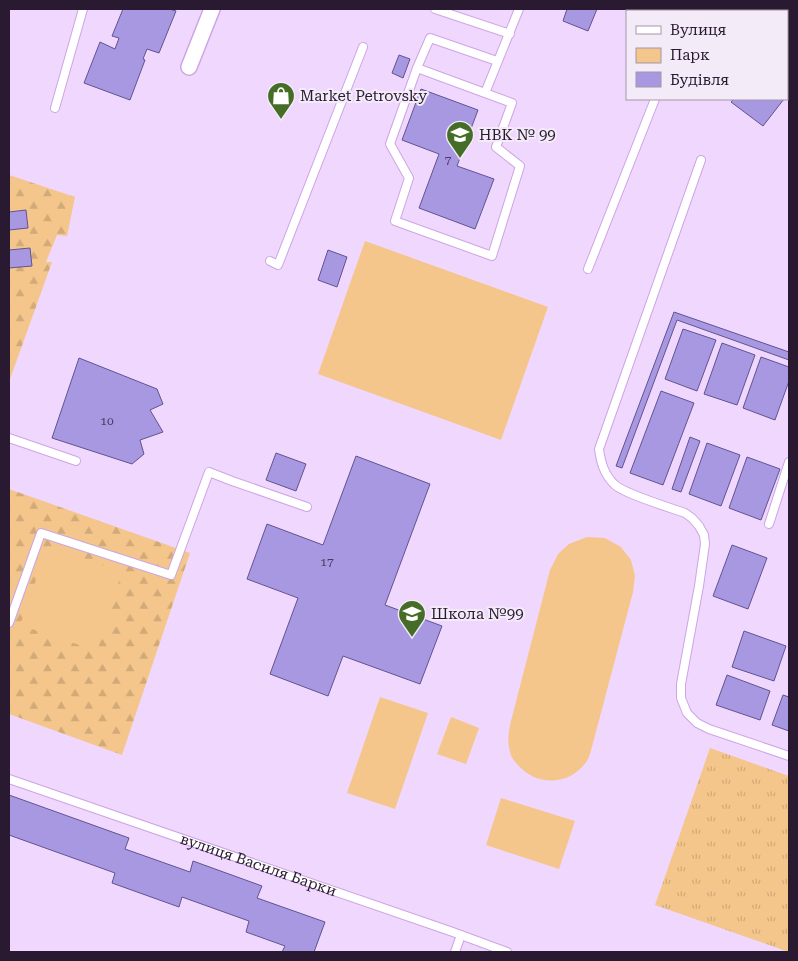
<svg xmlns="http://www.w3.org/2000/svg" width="798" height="961" font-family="'Roboto Serif',serif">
  <defs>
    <pattern id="grass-tufts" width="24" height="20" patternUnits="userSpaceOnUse" patternTransform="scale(1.25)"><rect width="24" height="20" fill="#f4c68b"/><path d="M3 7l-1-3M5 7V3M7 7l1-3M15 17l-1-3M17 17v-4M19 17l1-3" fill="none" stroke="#d1aa78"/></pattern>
    <pattern id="forest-firs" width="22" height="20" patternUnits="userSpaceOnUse" patternTransform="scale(1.25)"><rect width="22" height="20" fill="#f4c68b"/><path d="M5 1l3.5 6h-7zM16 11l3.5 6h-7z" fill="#d1aa78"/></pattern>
  </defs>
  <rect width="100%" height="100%" fill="#f0d7fe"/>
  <polygon fill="url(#grass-tufts)" points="710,748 789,776 789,952 655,905"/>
  <g fill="url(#forest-firs)">
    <polygon points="9,175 75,197 67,236 57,235 46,262 52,262 9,382"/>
    <polygon points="9,489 190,553 122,755 9,714"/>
  </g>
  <g fill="#f4c68b">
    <polygon points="365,241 548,307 501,440 318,374"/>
    <path d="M587,537l18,1 16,9 10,13 4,16 -2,16 -40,151c-2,6 -3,13 -6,18 -17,25 -51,26 -70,3 -2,-3 -5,-5 -6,-9 -4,-12 -3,-22 0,-34l39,-151 8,-16 11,-10z"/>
    <polygon points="48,546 122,572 97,651 20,625"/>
    <polygon points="380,697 428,713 395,809 347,793"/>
    <polygon points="451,717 479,728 466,764 437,754"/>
    <polygon points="501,798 575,821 559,869 486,845"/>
  </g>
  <g fill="#a898e2" stroke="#615390">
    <polygon points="123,9 169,9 176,11 159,53 147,49 143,59 145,60 130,100 84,83 100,42 115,49 119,38 112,36"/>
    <polygon points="567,9 597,9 588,31 563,21"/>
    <polygon points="643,9 679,9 678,11 642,11"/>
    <polygon points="753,9 785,9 789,12 789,70 787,68 787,11 751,11"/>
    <polygon points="399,55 410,59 403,78 392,73"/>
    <polygon points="421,89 478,110 457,166 494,179 475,229 419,208 439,154 402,140"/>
    <polygon points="734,99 784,99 763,126 731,102"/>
    <polygon points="26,210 28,228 9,230 9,212"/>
    <polygon points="30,248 32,266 9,268 9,250"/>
    <polygon points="328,250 347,257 337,287 318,280"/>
    <polygon points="674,312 789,352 789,360 677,320 622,468 616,466"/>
    <polygon points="683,329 716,340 697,391 665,379"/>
    <polygon points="722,343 755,355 737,405 704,394"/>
    <polygon points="761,357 789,367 789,381 775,420 743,408"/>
    <polygon points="79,358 157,389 163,404 150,410 163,432 140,440 144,454 132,464 52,438"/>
    <polygon points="661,391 694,403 663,485 630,473"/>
    <polygon points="690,437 700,441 681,492 672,489"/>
    <polygon points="707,443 740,455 721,506 689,494"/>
    <polygon points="276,453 306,464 296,491 266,480"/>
    <polygon points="356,456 430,484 385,605 442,626 420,684 343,656 328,696 270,674 298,598 247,579 267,524 323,545"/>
    <polygon points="747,457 780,469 761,520 729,508"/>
    <polygon points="732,545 767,558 748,609 713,596"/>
    <polygon points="744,631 786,646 774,681 732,667"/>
    <polygon points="727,675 770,691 760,720 716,705"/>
    <polygon points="783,695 789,697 789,731 772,725"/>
    <polygon points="9,795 129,838 125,849 190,872 193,861 262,886 257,898 325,922 314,952 282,952 285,946 246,932 249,921 182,897 179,907 112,883 115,873 9,835"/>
  </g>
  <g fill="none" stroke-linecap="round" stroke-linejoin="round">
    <defs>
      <g id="lane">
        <polyline points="435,9 510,34"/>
        <polyline points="688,11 689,9"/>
        <polyline points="417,68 430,38 497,61"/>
        <polyline points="485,93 512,103 496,147 520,166 492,256 395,221 409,178 390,144 417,68 485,93 519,9"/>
        <polyline points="55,108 83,9"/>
        <path d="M701,160l-102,289c2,14 5,25 15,35 8,9 57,24 71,29l7,5 7,8 5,9 1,9 -6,42 -18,98v14l6,15 10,10 12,6 80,27"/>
        <polyline points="270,261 278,265 363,47"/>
        <polyline points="588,269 655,99"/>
        <polyline points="9,438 76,461"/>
        <polyline points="769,524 789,462"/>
        <polyline points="9,623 41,533 171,575 209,472 232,481 307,507"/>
        <path id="s1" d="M9,779l441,152 57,21"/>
        <polyline points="455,952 461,935"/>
      </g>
      <polyline id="street" points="189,67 212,9"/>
    </defs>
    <use href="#lane" stroke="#cda5e3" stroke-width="10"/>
    <use href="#street" stroke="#cda5e3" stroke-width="18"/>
    <use href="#lane" stroke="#fff" stroke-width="8"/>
    <use href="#street" stroke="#fff" stroke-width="15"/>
  </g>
  <defs>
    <symbol id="shop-pin" viewBox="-11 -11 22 30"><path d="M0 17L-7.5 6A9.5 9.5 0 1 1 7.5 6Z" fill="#466d27" stroke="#f4ebf8"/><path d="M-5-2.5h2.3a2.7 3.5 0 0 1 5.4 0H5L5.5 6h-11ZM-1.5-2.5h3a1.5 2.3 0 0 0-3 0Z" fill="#fff"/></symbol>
    <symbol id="school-pin" viewBox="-11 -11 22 30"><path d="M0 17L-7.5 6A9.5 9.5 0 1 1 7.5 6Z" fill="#466d27" stroke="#f4ebf8"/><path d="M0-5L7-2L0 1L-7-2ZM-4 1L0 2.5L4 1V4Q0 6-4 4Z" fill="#fff"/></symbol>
  </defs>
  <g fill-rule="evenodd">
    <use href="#shop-pin" x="265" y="80" width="32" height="43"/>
    <use href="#school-pin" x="444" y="119" width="32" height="43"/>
    <use href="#school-pin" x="396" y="598" width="32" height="43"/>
  </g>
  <g text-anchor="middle" stroke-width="4" stroke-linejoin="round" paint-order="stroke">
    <g font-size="12" fill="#493a5d">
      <text x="448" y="164">7</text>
      <text x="107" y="425">10</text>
      <text x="327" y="566">17</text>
    </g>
    <g font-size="15" fill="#291a31" stroke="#f4ebf8" text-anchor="start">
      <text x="300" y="101">Market Petrovsky</text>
      <text x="479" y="140">НВК № 99</text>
      <text x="431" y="619">Школа №99</text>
    </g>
    <g font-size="15" fill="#291a31" stroke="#f4ebf8">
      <text dy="5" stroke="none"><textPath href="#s1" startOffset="264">вулиця Василя Барки</textPath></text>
    </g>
  </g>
  <rect width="798" height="961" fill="none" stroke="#291a31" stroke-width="20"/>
  <rect x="626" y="10" width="162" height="90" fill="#f4ebf8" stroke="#a397a8"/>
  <rect x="636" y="26" width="25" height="8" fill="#ffffff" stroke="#a397a8"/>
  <text x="670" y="35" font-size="15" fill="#291a31">Вулиця</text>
  <rect x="636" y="48" width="25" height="15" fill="#f4c68b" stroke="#a397a8"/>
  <text x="670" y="60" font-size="15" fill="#291a31">Парк</text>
  <rect x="636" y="72" width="25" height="15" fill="#a898e2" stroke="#a397a8"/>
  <text x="670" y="85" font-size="15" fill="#291a31">Будівля</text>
</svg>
